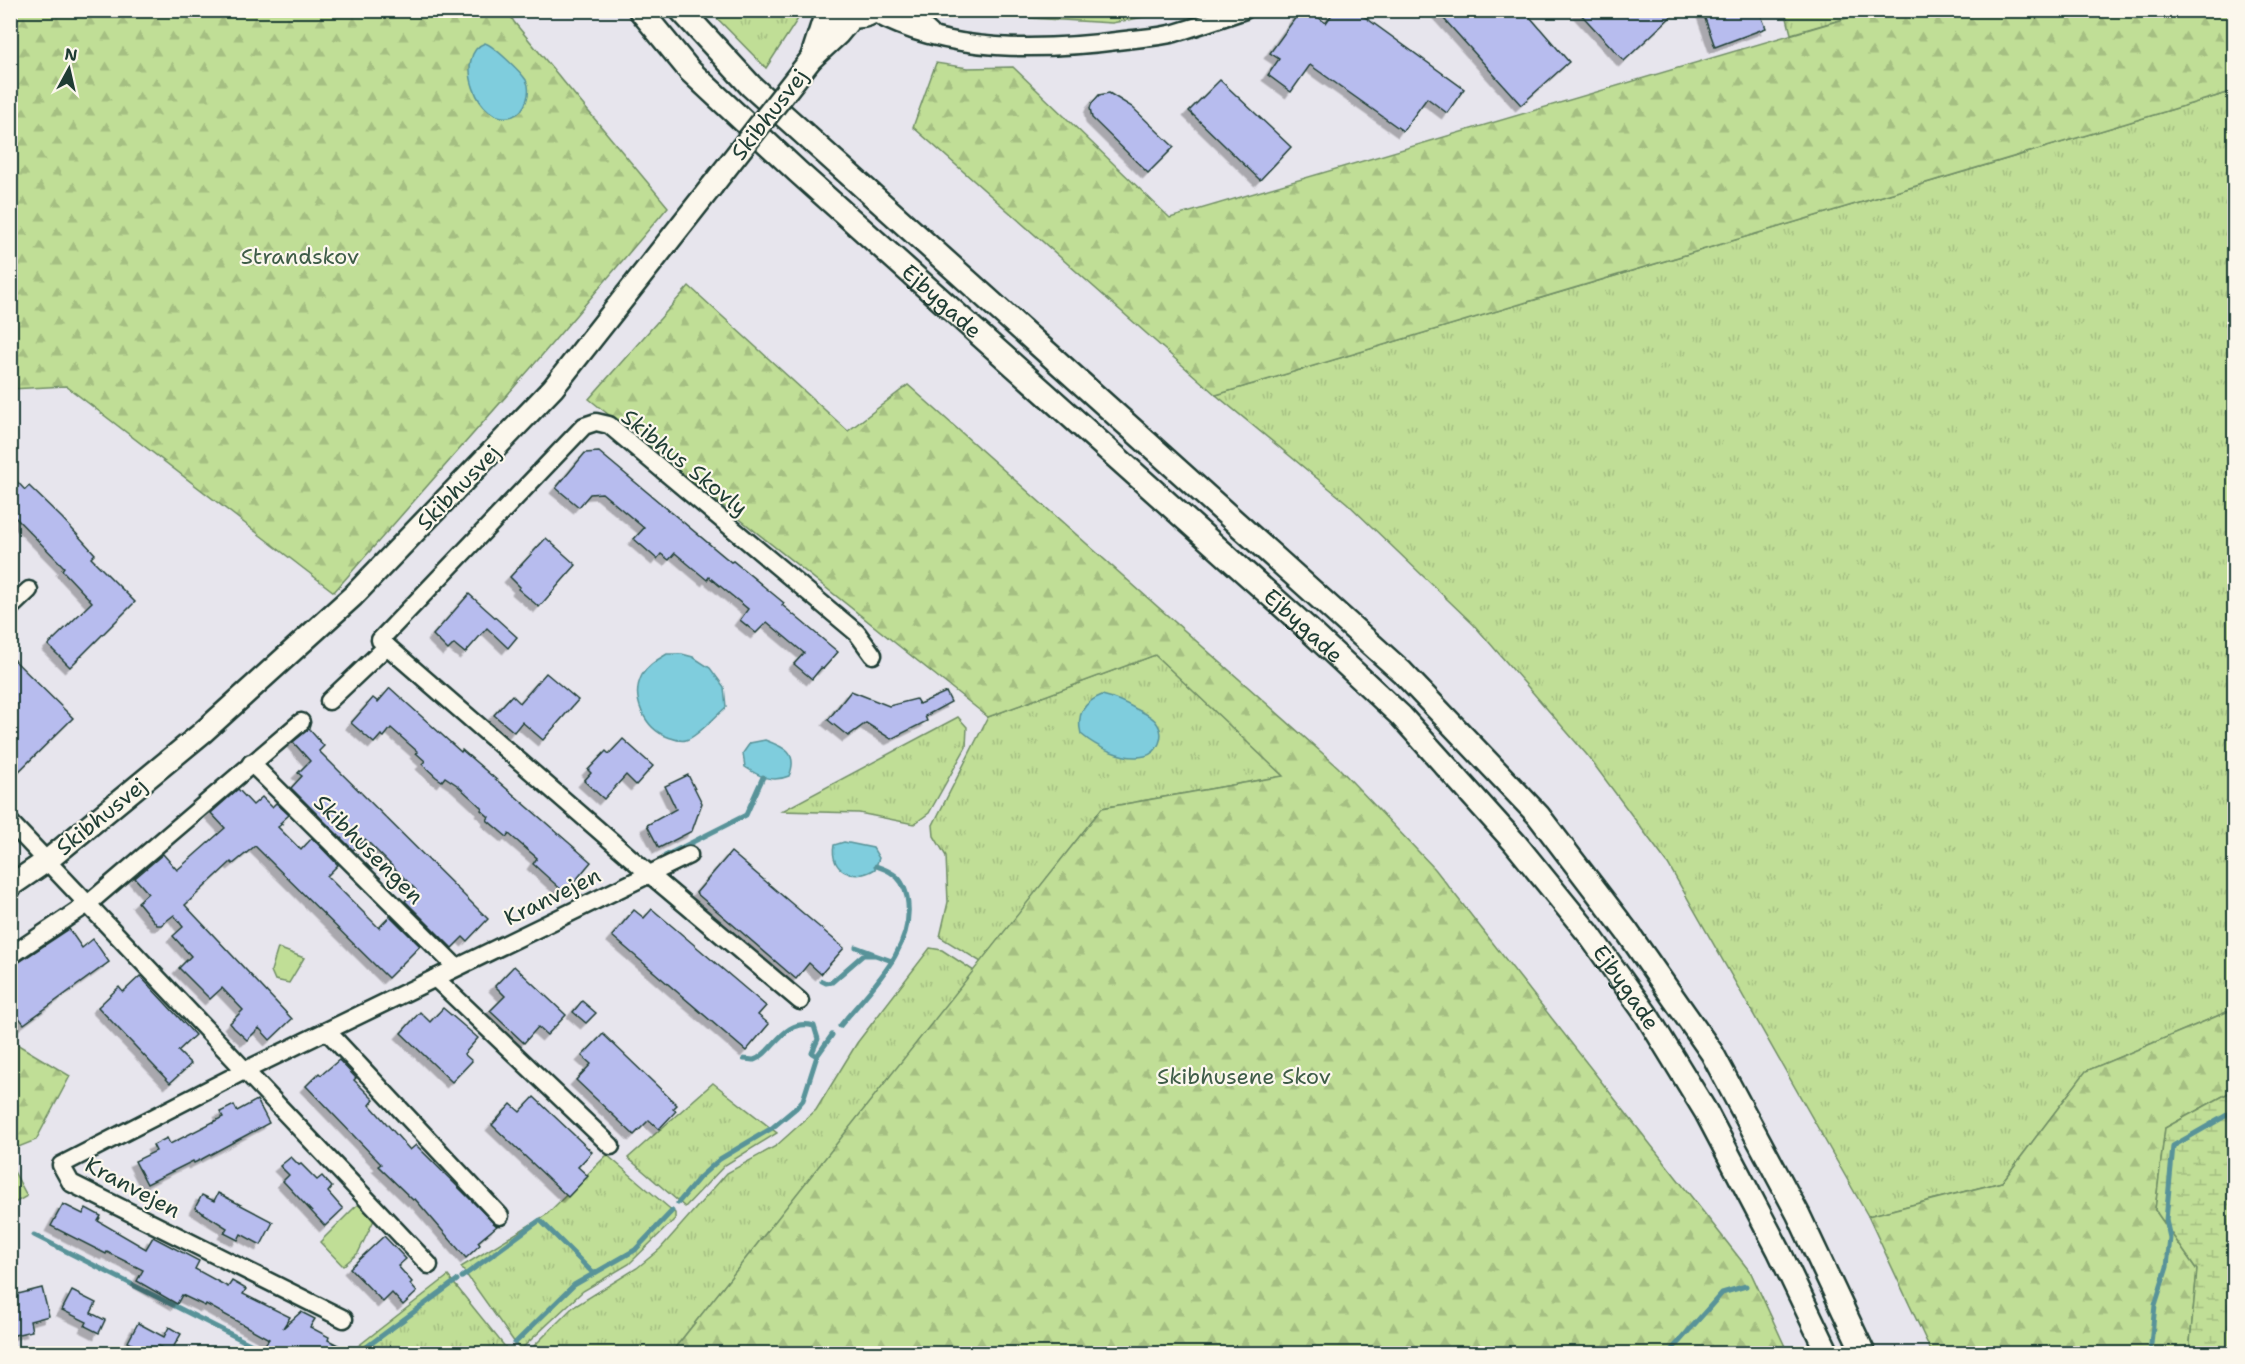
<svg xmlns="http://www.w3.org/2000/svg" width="2245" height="1364" font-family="'Shantell Sans',sans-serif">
  <defs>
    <pattern id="grass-tufts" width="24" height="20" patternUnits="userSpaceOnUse" patternTransform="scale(1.5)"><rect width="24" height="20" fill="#c0de96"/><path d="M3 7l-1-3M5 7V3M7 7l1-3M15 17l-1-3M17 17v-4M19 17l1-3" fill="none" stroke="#a5bf82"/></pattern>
    <pattern id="forest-firs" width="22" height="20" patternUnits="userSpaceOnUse" patternTransform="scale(1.5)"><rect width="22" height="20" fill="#c0de96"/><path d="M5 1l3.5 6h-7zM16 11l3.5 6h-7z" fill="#a5bf82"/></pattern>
    <pattern id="wetland-marsh" width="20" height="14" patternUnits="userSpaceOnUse" patternTransform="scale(1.5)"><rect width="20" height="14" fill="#c0de96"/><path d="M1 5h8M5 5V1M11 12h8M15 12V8" fill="none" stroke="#a5bf82"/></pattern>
    <filter id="shadow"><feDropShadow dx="-5.5" dy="5.5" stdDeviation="0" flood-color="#0004"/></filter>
  </defs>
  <rect width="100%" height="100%" fill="#e7e5ed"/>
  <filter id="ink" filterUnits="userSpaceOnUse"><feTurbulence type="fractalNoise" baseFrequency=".0167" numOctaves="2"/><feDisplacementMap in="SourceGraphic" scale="12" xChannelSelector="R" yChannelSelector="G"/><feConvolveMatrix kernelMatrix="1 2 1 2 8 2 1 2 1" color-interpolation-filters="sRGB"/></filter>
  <g filter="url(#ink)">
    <g fill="url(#grass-tufts)" stroke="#708e65" stroke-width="1.5">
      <polygon points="1785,10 1871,11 1791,34"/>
      <polygon points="710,11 803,11 766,68"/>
      <polygon points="2234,91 2234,1009 2086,1071 2002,1182 1868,1216 1668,864 1587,755 1474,625 1347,503 1216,395"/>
      <polygon points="1155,655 1284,776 1102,808 981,962 940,937 948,902 946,856 934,836 933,825 988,717"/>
      <polygon points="958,717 967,727 966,747 929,813 914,824 859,813 782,811"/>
      <polygon points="930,948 942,950 974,971 671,1353 526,1354 572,1308 637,1268 660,1249 727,1173 776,1146 816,1110 857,1043"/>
      <polygon points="713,1083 777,1133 725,1165 685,1207 628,1158"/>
      <polygon points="607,1155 675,1213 675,1219 629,1264 583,1291 520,1350 461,1267 546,1215"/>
      <polygon points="448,1276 510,1353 348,1354"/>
    </g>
    <g fill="url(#forest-firs)" stroke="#708e65" stroke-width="1.5">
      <polygon points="10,11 508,11 514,22 668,207 537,361 334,592 66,386 11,389"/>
      <polygon points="1871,11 2234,11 2234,91 1216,395 913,127 936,63 968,68 1013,67 1170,218"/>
      <polygon points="689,286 848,431 908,385 1338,767 1435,869 1751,1273 1788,1353 671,1353 1102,808 1283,776 1155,655 988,717 589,399"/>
      <polygon points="2234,1009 2234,1090 2165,1128 2155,1210 2197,1270 2189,1353 1932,1353 1868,1216 2002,1182 2086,1071"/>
      <polygon points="10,1040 70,1076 36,1140 11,1150"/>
    </g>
    <polygon fill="url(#wetland-marsh)" stroke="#708e65" stroke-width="1.5" points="2234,1090 2234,1353 2189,1353 2197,1270 2155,1210 2165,1128"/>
    <g fill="#c0de96" stroke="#708e65" stroke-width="1.5">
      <polygon points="1036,10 1176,10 1176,11 1112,23 1030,18"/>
      <polygon points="278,948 304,958 289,983 275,980 271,971"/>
      <polygon points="10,1164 27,1196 11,1205 10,1205"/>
      <polygon points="360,1202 375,1218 358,1253 343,1266 320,1242"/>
    </g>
    <g fill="#7fcddd" stroke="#599399" stroke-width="1.5">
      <path d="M485,43c9,3 35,28 41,37 6,11 0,31 -13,36 -36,12 -60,-62 -28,-73z"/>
      <path d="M667,654h15l11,3 17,11 14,19 2,20c-9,8 -29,30 -40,33 -6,2 -12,-1 -18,-3 -23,-8 -38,-39 -26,-62 5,-9 16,-16 25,-21z"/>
      <path d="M1102,695c13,3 22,7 34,14 8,4 18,8 22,16 7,11 0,28 -13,31 -21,5 -49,-9 -64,-22 -5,-19 3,-32 21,-39z"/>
      <path d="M765,740c19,7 34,13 24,36 -17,7 -29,1 -44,-9l-2,-14 7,-10z"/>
      <path d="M844,842l29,6 6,10 -4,11c-20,13 -46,3 -41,-24z"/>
    </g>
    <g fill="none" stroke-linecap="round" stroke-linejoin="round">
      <g stroke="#599399" stroke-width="5">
        <polyline points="665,856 746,815 763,777"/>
        <polyline points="856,947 872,953"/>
        <polyline points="822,981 826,983 832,982 863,955 875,955 892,961"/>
        <path d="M840,1026c29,-36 77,-78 67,-129 -2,-9 -5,-18 -14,-23 -5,-4 -11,-6 -17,-8"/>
        <path d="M744,1059c1,0 9,1 10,1 19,-6 29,-43 60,-34l4,13 -6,14 5,3"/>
        <polyline points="678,1203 700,1177 720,1159 772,1128 796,1108 803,1100 817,1056 832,1035"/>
        <polyline points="34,1235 270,1354"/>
        <polyline points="462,1277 540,1220 594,1274"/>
        <polyline points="515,1343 574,1285 635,1250 672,1211"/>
        <polyline points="357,1354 457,1280"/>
        <polyline points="503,1354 507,1351"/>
        <polyline points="1668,1354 1722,1293 1746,1286"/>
        <polyline points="2150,1354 2155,1305 2167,1267 2170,1238 2166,1220 2173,1146 2234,1111"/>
      </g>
    </g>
    <g fill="#b7bcee" stroke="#1f3d34" stroke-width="1.5" filter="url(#shadow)">
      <polygon points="1301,10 1308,10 1326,23 1335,10 1355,10 1464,89 1447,113 1427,98 1403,131 1310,65 1291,92 1268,75 1279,59 1270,53"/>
      <polygon points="1436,10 1524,10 1569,62 1521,105"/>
      <polygon points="1577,10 1678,10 1624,61"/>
      <polygon points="1702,10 1759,10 1766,28 1715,47"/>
      <polygon points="1220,80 1291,147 1260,180 1189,111"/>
      <polygon points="1109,93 1132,107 1174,147 1148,173 1092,118 1090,108 1092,103 1099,95"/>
      <polygon points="599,452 731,562 733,561 784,603 782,605 838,652 823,669 821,668 812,679 794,664 804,653 767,622 756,633 740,620 748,609 709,577 707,580 675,553 669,560 661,554 657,559 634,539 644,528 602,493 590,494 579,507 556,488 585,453"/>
      <polygon points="10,474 25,490 29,486 62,518 95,554 91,558 135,602 70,667 48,645 92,602 62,570 64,567 10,512"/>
      <polygon points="546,538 576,565 539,607 518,589 520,587 510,577"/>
      <polygon points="469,594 517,637 508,648 487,628 465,653 454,644 448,650 433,635"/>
      <polygon points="10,656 73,718 10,780"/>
      <polygon points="546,673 578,700 543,740 522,722 514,732 494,715 512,695 520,703"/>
      <polygon points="390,688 461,752 462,750 591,862 565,893 533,864 537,858 509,834 507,837 487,820 489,817 481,810 482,808 457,785 445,777 442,781 436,777 422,764 425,761 416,753 418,752 391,728 384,737 381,735 374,743 351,723 373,698 378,702"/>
      <polygon points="851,691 889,706 916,699 919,704 946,692 951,702 925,716 927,721 891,739 866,723 848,736 828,720"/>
      <polygon points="309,729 324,746 319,751 488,919 467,941 463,937 452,948 405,901 416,890 365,839 353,850 291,788 302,776 298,773 310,761 293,742"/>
      <polygon points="623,739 653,766 636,785 626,775 604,799 584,781 591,773 588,770 606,751 609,754"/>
      <polygon points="688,775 702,803 692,831 659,848 647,825 676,809 665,786"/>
      <polygon points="238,789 253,805 262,797 272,807 276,803 289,815 280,823 282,824 278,827 301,850 312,838 338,865 327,876 379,928 390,916 420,946 388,978 255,846 233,864 231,862 185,905 292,1019 270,1040 259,1028 247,1040 234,1028 230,1023 243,1010 222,988 210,999 179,968 191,956 173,936 183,927 174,915 161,925 157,925 138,902 148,893 135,878 163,854 177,870 191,858 225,828 211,813"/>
      <polygon points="731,852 844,948 821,974 809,963 796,979 696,893"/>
      <polygon points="652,909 766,1006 758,1015 769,1024 746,1051 612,936 634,910 644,918"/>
      <polygon points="69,929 82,948 93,939 109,962 24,1024 10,1006 10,968"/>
      <polygon points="514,966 566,1015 547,1035 538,1027 524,1043 490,1011 505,996 495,986"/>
      <polygon points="140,976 195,1035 178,1051 191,1064 170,1083 98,1007 119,987 123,992"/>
      <polygon points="582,1001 596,1013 586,1023 573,1012"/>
      <polygon points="443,1008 478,1038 464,1054 472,1061 452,1082 401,1033 420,1012 430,1022"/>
      <polygon points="603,1034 677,1105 673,1109 676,1111 659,1129 649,1120 634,1135 576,1080 591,1064 582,1056"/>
      <polygon points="339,1060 356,1078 354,1080 374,1100 370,1105 410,1150 416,1145 497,1226 478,1242 480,1245 466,1258 415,1199 413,1200 378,1166 381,1164 306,1086 319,1073 321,1075"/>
      <polygon points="534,1097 592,1152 578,1167 588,1176 568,1197 492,1125 511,1104 520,1112"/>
      <polygon points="257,1100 269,1123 202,1159 194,1163 193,1161 147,1184 135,1161 156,1151 153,1145 167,1138 170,1144 223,1117 220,1112 234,1105 237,1111"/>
      <polygon points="291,1157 299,1165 301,1164 317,1180 322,1176 332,1187 328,1192 343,1209 325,1226 283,1181 289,1175 280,1166"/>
      <polygon points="218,1193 273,1222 261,1245 241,1234 238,1240 224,1233 227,1228 195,1208 202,1195 214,1201"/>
      <polygon points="63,1204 83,1214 86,1208 101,1216 98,1221 146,1249 153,1237 199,1261 195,1269 228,1287 232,1281 246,1289 243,1294 290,1317 283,1328 301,1312 315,1319 310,1327 329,1337 328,1340 354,1353 310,1353 295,1345 293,1350 297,1353 277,1353 264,1346 269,1339 206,1304 205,1306 182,1295 177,1304 137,1281 143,1270 107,1252 106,1254 51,1226"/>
      <polygon points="384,1236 406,1259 398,1266 412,1282 410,1284 417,1292 403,1305 392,1293 383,1302 350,1268"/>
      <polygon points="42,1288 49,1316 30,1321 32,1331 10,1336 10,1296"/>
      <polygon points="72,1291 96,1303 91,1313 105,1320 99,1333 85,1326 87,1322 62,1310"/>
      <polygon points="138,1323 164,1337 169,1327 181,1334 170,1353 159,1346 155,1353 149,1353 128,1342"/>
    </g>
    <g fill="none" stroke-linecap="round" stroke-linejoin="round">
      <defs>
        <g id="minor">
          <polyline points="906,10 931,33"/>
          <path d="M873,13c75,41 170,38 252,27 16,-2 34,-3 50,-7 23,-7 47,-15 70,-23"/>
          <polyline points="10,608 29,590"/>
          <polyline points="329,701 387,646"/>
          <polyline points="251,763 456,967"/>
          <polyline points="10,822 429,1265"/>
          <polyline points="10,956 89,903 301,722"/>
          <polyline points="435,978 611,1146"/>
          <polyline points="800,1001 648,873 380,640 584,426 596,422 609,425 857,633 873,655"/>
          <polyline points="327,1031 500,1216"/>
          <polyline points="344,1319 71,1183 61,1165 246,1070 689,855"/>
        </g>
        <g id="tertiary">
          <path d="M842,11c11,8 23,8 34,-1"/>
          <polyline points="812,56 823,22 832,10"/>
          <polyline points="811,59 838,34 853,16"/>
          <polyline points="10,886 48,860 202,733 353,596 553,388 712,186"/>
        </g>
        <g id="secondary">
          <path id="s1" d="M640,10l50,61 108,101 509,456 94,88 114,127 73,90 58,81 60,98 73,139 49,103"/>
          <polyline points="681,10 751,86 1402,672 1538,815 1628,933 1712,1053 1798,1214 1864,1354"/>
        </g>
      </defs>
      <use href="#minor" stroke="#1f3d34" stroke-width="21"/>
      <use href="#tertiary" stroke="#1f3d34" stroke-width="26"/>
      <use href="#secondary" stroke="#1f3d34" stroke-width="27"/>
      <use href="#minor" stroke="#fbf7ec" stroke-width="16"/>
      <use href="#tertiary" stroke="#fbf7ec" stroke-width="21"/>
      <use href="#secondary" stroke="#fbf7ec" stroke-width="22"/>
      <defs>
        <polyline id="tertiary-bridge" points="712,186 811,59"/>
      </defs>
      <use href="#tertiary-bridge" stroke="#1f3d34" stroke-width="26" stroke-linecap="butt"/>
      <use href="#tertiary-bridge" stroke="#fbf7ec" stroke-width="21"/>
    </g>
  </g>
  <g text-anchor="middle" stroke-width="4.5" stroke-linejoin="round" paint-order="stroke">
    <g font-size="22" fill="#1f3d34" stroke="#fbf7ec">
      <text transform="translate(769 114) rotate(-52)" y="8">Skibhusvej</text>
      <text dy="8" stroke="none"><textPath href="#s1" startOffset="420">Ejbygade</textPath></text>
      <text transform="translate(685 462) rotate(39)" y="8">Skibhus Skovly</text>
      <text transform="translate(458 487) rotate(-46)" y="8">Skibhusvej</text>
      <text dy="8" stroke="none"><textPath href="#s1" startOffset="906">Ejbygade</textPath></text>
      <text transform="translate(101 816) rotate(-39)" y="8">Skibhusvej</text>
      <text transform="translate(369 849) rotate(45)" y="8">Skibhusengen</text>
      <text transform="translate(552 896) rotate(-26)" y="8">Kranvejen</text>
      <text dy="8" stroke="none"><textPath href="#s1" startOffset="1392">Ejbygade</textPath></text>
      <text transform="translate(133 1187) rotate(28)" y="8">Kranvejen</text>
    </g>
    <g font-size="22" fill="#3f5d48" stroke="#fbf7ec">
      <text x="300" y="264">Strandskov</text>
      <text x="1244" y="1084">Skibhusene Skov</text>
    </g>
  </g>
  <rect width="2245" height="1364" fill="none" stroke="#fbf7ec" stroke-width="36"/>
  <rect x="18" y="18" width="2209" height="1328" fill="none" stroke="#1f3d34" stroke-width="2" filter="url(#ink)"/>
  <g transform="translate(69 69) rotate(8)" stroke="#fbf7ec" stroke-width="4.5" paint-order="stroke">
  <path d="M0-4.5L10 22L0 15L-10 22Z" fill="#1f3d34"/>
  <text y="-9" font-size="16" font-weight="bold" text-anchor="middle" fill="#1f3d34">N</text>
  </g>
</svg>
